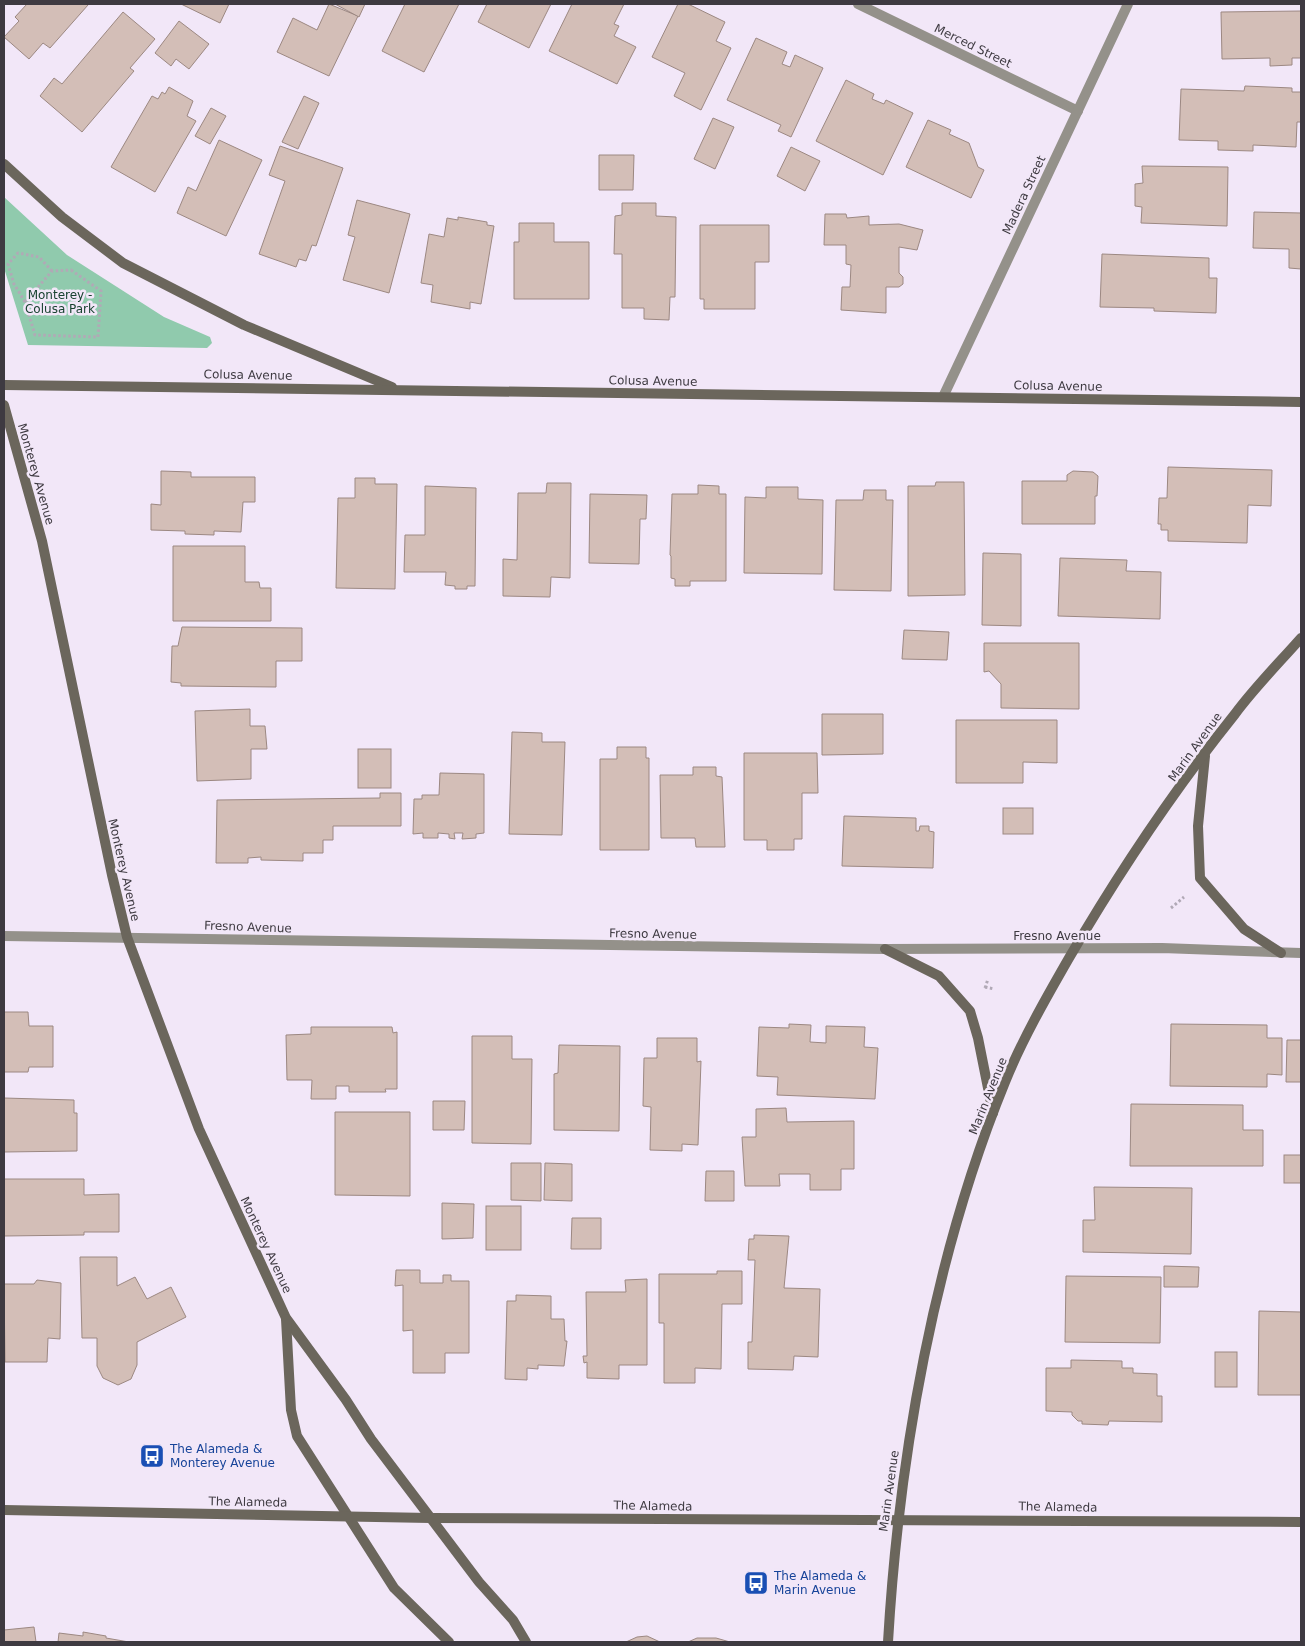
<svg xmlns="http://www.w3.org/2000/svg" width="1305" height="1646" font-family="'DejaVu Sans',sans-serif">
  <rect width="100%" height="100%" fill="#f2e7f8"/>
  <polygon fill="#90caad" points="4,197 67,255 164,317 210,337 212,343 207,348 28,345 4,268"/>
  <g fill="#d3beb7" stroke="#9c8882">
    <polygon points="27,4 87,4 88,5 50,48 43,43 29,59 4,37 19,21 15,17"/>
    <polygon points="181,4 229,4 220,23"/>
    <polygon points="329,4 358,16 329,76 277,52 293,18 317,30"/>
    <polygon points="335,4 365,4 359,17"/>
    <polygon points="405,4 459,4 424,72 382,51"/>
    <polygon points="487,4 551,4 529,48 478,22"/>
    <polygon points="572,4 624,4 614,24 619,26 614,36 636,47 617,84 549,51"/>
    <polygon points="678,4 688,4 725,22 716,41 731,48 701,110 674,96 685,73 652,57"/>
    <polygon points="1301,11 1301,58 1292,58 1292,65 1270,66 1270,58 1222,59 1221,12"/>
    <polygon points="123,12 155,39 130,68 134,71 82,132 40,96 54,78 62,84"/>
    <polygon points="179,21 209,44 189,69 176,59 171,66 155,53"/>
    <polygon points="756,38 787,52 782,64 790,67 795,55 823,68 791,137 778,131 781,125 727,100"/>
    <polygon points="846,80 874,94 872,99 884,104 886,100 913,113 883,175 816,141"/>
    <polygon points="1245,86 1292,88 1292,92 1301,92 1301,122 1297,122 1296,147 1253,145 1253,151 1218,150 1218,141 1179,140 1181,89 1244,91"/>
    <polygon points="169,87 193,101 187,116 196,121 155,192 111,167 152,96 158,99 162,92 165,94"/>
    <polygon points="304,96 319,103 298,149 282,142"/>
    <polygon points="211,108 226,116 210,144 195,136"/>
    <polygon points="713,118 734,127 715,169 694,159"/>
    <polygon points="928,120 951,130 949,134 969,143 978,167 984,170 971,198 906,167"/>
    <polygon points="219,140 262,160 226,236 177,213 188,187 196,191"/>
    <polygon points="280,146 343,168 316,246 312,245 306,261 299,259 296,267 259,254 285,181 269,175"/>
    <polygon points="791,147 820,161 805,191 777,176"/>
    <polygon points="599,155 634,155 633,190 599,190"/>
    <polygon points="1142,166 1228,167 1227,226 1141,223 1142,207 1135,206 1135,184 1143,183"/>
    <polygon points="357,200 410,214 389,293 343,280 355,237 348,235"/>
    <polygon points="622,203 656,203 656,216 676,217 675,297 670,297 669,320 644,319 644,308 622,308 622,254 614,254 615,216 622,215"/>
    <polygon points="1254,212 1301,213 1301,269 1289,268 1289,249 1253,248"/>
    <polygon points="825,214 846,214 847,218 869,216 869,225 899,224 923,230 917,250 899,247 899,273 903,277 903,284 899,287 886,287 886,313 841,310 842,287 850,287 851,265 846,264 846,245 824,245"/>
    <polygon points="458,217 487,222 487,225 494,226 481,304 470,302 470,309 431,302 433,285 421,283 429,234 444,237 447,218 458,220"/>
    <polygon points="519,223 554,223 554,242 589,242 589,299 514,299 514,242 519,242"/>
    <polygon points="700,225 769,225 769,262 755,262 755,309 704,309 704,299 700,299"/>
    <polygon points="1102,254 1209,258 1209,278 1217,278 1216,313 1154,311 1154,308 1100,307"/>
    <polygon points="1168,467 1272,470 1271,506 1248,505 1247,543 1168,541 1168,530 1161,530 1161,524 1158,524 1159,498 1167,498"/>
    <polygon points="161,471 191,472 191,477 255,477 255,502 243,502 241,532 214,531 214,535 185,534 185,531 151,530 151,504 161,505"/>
    <polygon points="1073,471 1093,472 1098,476 1097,496 1095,496 1095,524 1022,524 1022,481 1067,481 1067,475"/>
    <polygon points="355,478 375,478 375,484 397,484 395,589 336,588 338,498 355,498"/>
    <polygon points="936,482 964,482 965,595 908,596 908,486 935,486"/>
    <polygon points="547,483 571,483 570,578 551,577 550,597 503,596 503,559 517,560 518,493 546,493"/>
    <polygon points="698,485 719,486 719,494 726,494 726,581 690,581 690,586 675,586 675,579 671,578 671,556 670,555 672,494 698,494"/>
    <polygon points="425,486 476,488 475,586 467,586 467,589 455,589 455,586 445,585 446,572 404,572 405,535 425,535"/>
    <polygon points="766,487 798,487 798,499 823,500 822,574 744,573 745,497 766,498"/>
    <polygon points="864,490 886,490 886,500 893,500 891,591 834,590 836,500 863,500"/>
    <polygon points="590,494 647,495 646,519 640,519 639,564 589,563"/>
    <polygon points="173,546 245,546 245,582 259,582 260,588 271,588 271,621 173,621"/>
    <polygon points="983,553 1021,554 1021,626 982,625"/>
    <polygon points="1060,558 1127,560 1126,571 1161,572 1160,619 1058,616"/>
    <polygon points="182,627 302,628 302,661 276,661 276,687 181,686 181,683 171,682 172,646 178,646"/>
    <polygon points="904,630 949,632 947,660 902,659"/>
    <polygon points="984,643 1079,643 1079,709 1001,708 1001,684 989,671 984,672"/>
    <polygon points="250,709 250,726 265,726 267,749 251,749 251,779 197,781 195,711"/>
    <polygon points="822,714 883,714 883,754 822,755"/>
    <polygon points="956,720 1057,720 1057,763 1023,762 1023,783 956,783"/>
    <polygon points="512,732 542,733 542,742 565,742 562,835 509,834"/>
    <polygon points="617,747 646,747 646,758 649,758 649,850 600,850 600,759 617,759"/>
    <rect x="358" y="749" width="33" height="39"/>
    <polygon points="744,753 817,753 818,793 802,793 802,839 794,839 794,850 767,850 767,840 744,840"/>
    <polygon points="693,767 716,767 716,776 722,777 725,847 696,847 695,838 661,838 660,775 693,775"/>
    <polygon points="440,773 484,774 484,833 476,834 476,838 462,839 463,833 454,833 455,839 449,838 449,834 438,833 438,838 423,838 423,833 413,834 414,799 422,799 422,795 439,795"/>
    <polygon points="380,793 401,793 401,826 333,826 333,840 323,840 323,853 303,853 303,861 261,860 261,857 248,858 248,863 216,863 217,800 380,798"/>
    <rect x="1003" y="808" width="30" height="26"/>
    <polygon points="844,816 916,818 916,831 919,831 920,826 929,826 929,831 934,832 933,868 842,866"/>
    <polygon points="4,1012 28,1012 29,1026 53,1026 53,1067 29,1067 28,1072 4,1072"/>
    <polygon points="789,1024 811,1025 810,1042 826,1043 826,1026 865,1027 864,1047 878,1048 875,1099 777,1095 778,1077 757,1076 759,1027 789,1028"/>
    <polygon points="1171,1024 1267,1025 1267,1038 1282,1038 1282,1075 1267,1074 1267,1087 1170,1086"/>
    <polygon points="311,1027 392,1027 393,1033 397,1032 397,1089 385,1089 386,1092 349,1092 349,1086 336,1086 336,1099 311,1099 312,1080 287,1080 286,1035 311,1034"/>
    <polygon points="472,1036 512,1036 512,1059 532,1059 531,1144 472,1143"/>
    <polygon points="657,1038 697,1038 697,1062 701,1061 698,1145 682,1144 682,1151 650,1150 651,1107 643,1106 644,1058 657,1058"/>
    <polygon points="1287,1040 1301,1040 1301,1082 1286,1082"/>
    <polygon points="559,1045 620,1046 619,1131 554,1130 554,1074 558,1073"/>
    <polygon points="4,1098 74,1100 74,1113 77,1113 77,1151 4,1152"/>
    <polygon points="433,1101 465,1101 464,1130 433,1130"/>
    <polygon points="1131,1104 1243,1105 1243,1130 1263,1130 1263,1166 1130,1166"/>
    <polygon points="786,1108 787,1122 854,1121 854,1169 841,1169 841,1190 810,1190 810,1174 779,1174 780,1186 745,1186 742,1137 756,1137 756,1109"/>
    <polygon points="335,1112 410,1112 410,1196 335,1195"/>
    <rect x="1284" y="1155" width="17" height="28"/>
    <polygon points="511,1163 541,1163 541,1201 511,1200"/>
    <polygon points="545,1163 572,1164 572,1201 544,1200"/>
    <polygon points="706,1171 734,1171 734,1201 705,1201"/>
    <polygon points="4,1179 84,1179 84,1195 119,1194 119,1232 84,1232 84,1235 4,1236"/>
    <polygon points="1094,1187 1192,1188 1191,1254 1083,1252 1083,1220 1095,1220"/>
    <polygon points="442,1203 474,1204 473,1238 442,1239"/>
    <rect x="486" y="1206" width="35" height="44"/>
    <polygon points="572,1218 601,1218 601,1249 571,1249"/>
    <polygon points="754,1235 789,1236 784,1288 820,1289 818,1357 794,1356 793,1370 748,1369 748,1342 752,1342 755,1260 748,1260 749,1239 754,1239"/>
    <polygon points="80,1257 117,1257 117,1286 135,1277 147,1299 171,1287 186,1317 137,1342 137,1365 131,1379 118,1385 103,1378 97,1366 97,1338 82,1338"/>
    <polygon points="1164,1266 1199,1267 1198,1287 1164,1287"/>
    <polygon points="396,1270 420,1270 420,1283 443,1283 443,1275 451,1275 451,1281 469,1281 469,1353 445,1353 445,1373 413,1373 413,1330 403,1331 403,1285 395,1286"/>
    <polygon points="717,1271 742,1271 742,1304 722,1304 721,1369 695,1368 695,1383 664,1383 664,1323 659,1323 659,1274 717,1274"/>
    <polygon points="1066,1276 1161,1277 1160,1343 1065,1342"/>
    <polygon points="647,1279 647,1365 619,1365 619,1379 587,1378 587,1362 584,1363 583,1356 587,1356 586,1292 626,1292 625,1280"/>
    <polygon points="37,1280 61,1283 60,1339 48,1338 47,1362 5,1362 4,1284 34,1284"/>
    <polygon points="516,1295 551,1296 551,1319 564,1319 565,1341 567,1341 564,1366 538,1365 538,1369 527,1368 527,1380 505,1379 507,1301 516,1301"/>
    <polygon points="1259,1311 1301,1312 1301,1395 1258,1395"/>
    <rect x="1215" y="1352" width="22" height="35"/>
    <polygon points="1071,1360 1122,1361 1122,1368 1133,1368 1133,1373 1157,1374 1157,1396 1162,1396 1162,1422 1109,1421 1108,1425 1082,1424 1082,1421 1078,1421 1072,1415 1072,1412 1046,1411 1046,1368 1071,1368"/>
    <polygon points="34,1627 36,1642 4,1642 4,1630"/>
    <polygon points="83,1632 106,1636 106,1638 129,1642 58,1642 59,1633 83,1636"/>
    <polygon points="647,1636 660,1642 626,1642 637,1637"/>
    <polygon points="697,1638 716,1638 730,1642 688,1642"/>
  </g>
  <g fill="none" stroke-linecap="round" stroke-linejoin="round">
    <g stroke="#b1a9b6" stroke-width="3" stroke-dasharray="2.5 2.5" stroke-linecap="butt">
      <polygon points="71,270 101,291 98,337 35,335 25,302 52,271"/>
      <polyline points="25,302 14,284 8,264 18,253 39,257 52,271"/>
      <polyline points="1171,908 1184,897"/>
      <polyline points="985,987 994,989"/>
      <polyline points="985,988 988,979"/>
    </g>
    <g stroke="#94918a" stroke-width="10">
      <polyline points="858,4 1078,111"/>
      <polyline points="943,397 1128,4"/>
      <polyline points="4,936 885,949 1162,948 1301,953"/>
    </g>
    <g stroke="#6b665c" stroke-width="10">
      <polyline points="4,164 62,217 123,263 244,325 392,387"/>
      <polyline points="4,385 1301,402"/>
      <polyline points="4,405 42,541 112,875 127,937 199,1129 286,1318 346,1400 371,1439 479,1582 513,1620 526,1642"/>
      <polyline points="1205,756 1198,826 1200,878 1244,929 1281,953"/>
      <polyline points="885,949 939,976 970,1011 978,1038 993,1113"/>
      <polyline points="286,1319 291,1410 297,1436 394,1588 449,1642"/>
      <polyline points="4,1510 430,1518 1301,1522"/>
      <path d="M888,1642c11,-187 46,-386 117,-560 17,-42 41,-84 64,-124 49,-84 105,-168 166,-244 20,-27 44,-51 66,-76"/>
    </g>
  </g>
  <defs>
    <symbol id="bus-square" viewBox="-11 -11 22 22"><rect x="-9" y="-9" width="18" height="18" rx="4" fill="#1a4fb4" stroke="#f2e7f8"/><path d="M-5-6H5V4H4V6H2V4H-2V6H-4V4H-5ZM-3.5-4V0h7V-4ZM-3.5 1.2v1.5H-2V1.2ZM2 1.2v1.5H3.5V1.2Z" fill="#fff"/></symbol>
  </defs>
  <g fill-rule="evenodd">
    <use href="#bus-square" x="138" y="1442" width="28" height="28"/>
    <use href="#bus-square" x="742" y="1569" width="28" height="28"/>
  </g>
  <g text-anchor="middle" stroke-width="5" stroke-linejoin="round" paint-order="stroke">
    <g font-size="12" fill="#3e3a41" stroke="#f2e7f8">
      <text transform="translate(973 46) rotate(26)" y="4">Merced Street</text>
      <text transform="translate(1024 195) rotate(-65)" y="4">Madera Street</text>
      <text transform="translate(248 375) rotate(1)" y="4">Colusa Avenue</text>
      <text transform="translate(653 381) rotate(1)" y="4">Colusa Avenue</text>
      <text transform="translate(1058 386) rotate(1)" y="4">Colusa Avenue</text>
      <text transform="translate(36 474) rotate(74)" y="4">Monterey Avenue</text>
      <text transform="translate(1195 747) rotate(-54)" y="4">Marin Avenue</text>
      <text transform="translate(124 870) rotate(77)" y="4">Monterey Avenue</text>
      <text transform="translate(248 927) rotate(2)" y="4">Fresno Avenue</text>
      <text transform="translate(653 934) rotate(1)" y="4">Fresno Avenue</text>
      <text x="1057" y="940">Fresno Avenue</text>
      <text transform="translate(988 1096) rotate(-68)" y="4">Marin Avenue</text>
      <text transform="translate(266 1245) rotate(65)" y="4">Monterey Avenue</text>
      <text transform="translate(889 1491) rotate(-82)" y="4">Marin Avenue</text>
      <text transform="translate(248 1502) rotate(1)" y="4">The Alameda</text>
      <text transform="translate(653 1506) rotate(1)" y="4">The Alameda</text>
      <text transform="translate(1058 1507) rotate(1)" y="4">The Alameda</text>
    </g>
    <g font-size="12" fill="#184230" stroke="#f2e7f8">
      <text x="60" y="299">Monterey -<tspan x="60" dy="14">Colusa Park</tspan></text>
    </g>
    <g font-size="12" fill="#164399" stroke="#f2e7f8" text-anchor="start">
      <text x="170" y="1453">The Alameda &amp;<tspan x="170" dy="14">Monterey Avenue</tspan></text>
      <text x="774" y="1580">The Alameda &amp;<tspan x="774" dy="14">Marin Avenue</tspan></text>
    </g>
  </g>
  <rect width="1305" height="1646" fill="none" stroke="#3e3a41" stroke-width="10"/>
</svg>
